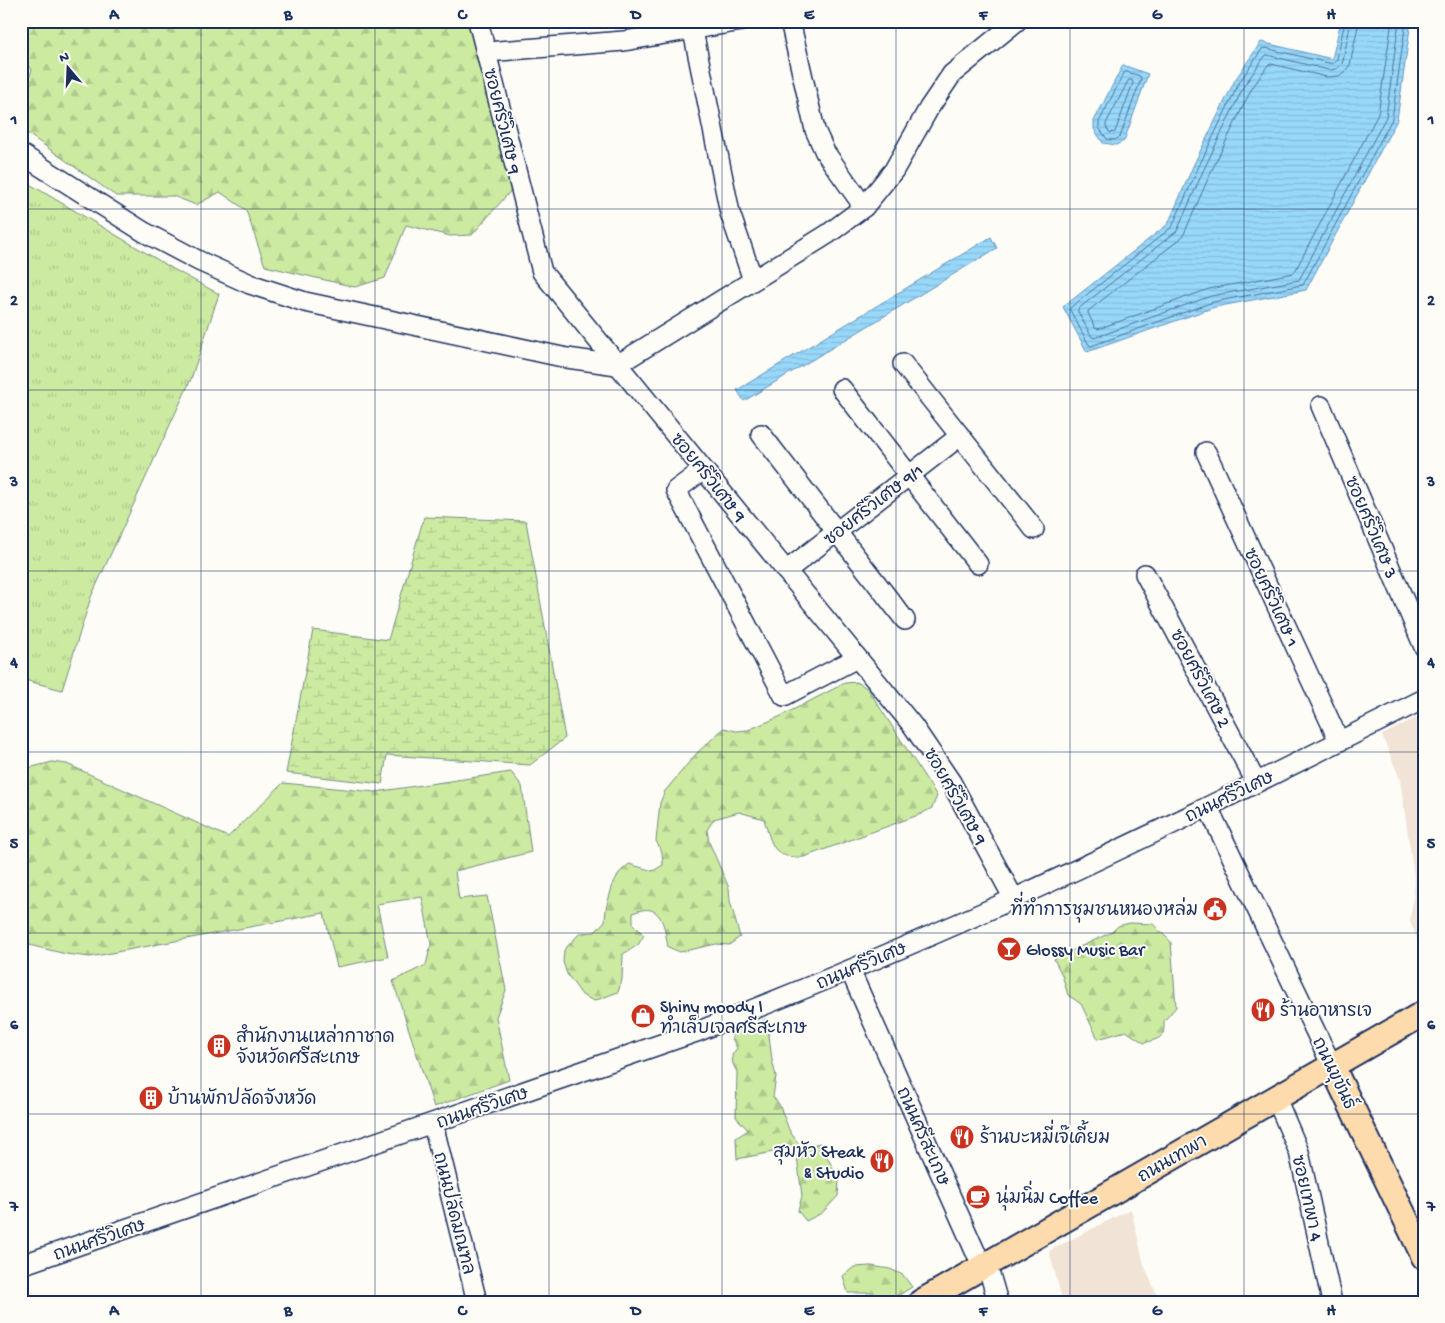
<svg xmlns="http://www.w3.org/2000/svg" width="1445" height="1323" font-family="'Gochi Hand','Playpen Sans Thai',sans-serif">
  <defs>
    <pattern id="grass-tufts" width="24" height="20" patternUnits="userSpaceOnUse" patternTransform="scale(1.25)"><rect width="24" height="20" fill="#cdeaa1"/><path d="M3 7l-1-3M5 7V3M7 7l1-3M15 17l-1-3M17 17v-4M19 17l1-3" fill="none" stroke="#afc98d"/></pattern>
    <pattern id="forest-firs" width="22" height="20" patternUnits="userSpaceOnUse" patternTransform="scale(1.25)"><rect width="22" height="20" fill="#cdeaa1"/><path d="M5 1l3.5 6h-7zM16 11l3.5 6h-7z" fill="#afc98d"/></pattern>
    <pattern id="wetland-marsh" width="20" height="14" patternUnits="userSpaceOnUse" patternTransform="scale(1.25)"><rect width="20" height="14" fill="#cdeaa1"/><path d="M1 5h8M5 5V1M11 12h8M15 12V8" fill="none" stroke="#afc98d"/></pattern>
    <pattern id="water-rules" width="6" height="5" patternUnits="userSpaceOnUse" patternTransform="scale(1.25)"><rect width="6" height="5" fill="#98d8fa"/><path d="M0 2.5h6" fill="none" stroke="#82bad9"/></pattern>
  </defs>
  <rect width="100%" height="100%" fill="#fdfcf7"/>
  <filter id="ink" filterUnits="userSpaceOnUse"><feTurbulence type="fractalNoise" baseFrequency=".02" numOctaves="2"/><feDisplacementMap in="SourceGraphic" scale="10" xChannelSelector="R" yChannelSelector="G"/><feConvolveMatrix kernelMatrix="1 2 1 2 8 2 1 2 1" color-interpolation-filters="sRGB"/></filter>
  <g filter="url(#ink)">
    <g fill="#f1e3d5">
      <polygon points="1424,714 1424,958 1410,920 1415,884 1400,779 1382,735"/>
      <polygon points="1131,1209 1144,1265 1160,1302 1063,1302 1049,1251"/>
    </g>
    <polygon fill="url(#grass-tufts)" stroke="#748c80" points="21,179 175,270 219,294 191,379 91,597 62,690 21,679"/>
    <g fill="url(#forest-firs)" stroke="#748c80">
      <polygon points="21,21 468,21 496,131 513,188 472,235 450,236 406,225 385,278 355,287 265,266 246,210 220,192 196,205 173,196 116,196 21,129 21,103 32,69 21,61"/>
      <path d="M857,682l11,7 69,107 -5,12 -11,6 -117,43c-32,2 -32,-12 -40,-38l-25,-7 -25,7 -7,11 2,12 20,46 1,13 10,36 -11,8 -13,-1 -36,8 -12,-5c-4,-21 -6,-47 -35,-34v11l11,11 -6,10 -15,9 -1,26 -4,12 -24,9 -12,-6 -15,-21 -4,-12 1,-12 16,-17 15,-1 10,-11 1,-13 7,-24 6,-11 10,-9 24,7 10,-6 -1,-13 -6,-11 4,-38 5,-12 32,-38 27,-25 12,3 12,-1 31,-13 66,-34z"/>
      <polygon points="52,762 67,764 228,837 283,783 375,792 511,772 522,786 531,852 455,871 459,899 487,896 506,990 496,1017 509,1080 434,1107 393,981 426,965 431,944 422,897 377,904 388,957 337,967 324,913 90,957 66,954 29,945 23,884 21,884 21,770"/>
      <path d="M1130,923l23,1 18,18 5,65 -12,14c1,18 -4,17 -20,22l-18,-12 -28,8 -17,-35 -13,-9 -6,-20 -8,-16 58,-27 6,-6z"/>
      <polygon points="767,1019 772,1060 776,1076 773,1097 779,1104 790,1132 799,1144 799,1152 791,1153 788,1149 737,1159 736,1138 748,1130 736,1117 737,1072 733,1064 732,1055 737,1048 732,1038 734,1031"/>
      <polygon points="820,1143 839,1180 838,1196 822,1213 806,1221 798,1211 802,1196 797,1156 811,1145"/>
      <polygon points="871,1266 890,1269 903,1275 912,1287 893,1299 884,1301 873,1293 848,1293 843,1276 854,1267"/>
    </g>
    <polygon fill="url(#wetland-marsh)" stroke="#748c80" points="424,517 526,521 565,738 530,765 387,755 382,784 286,773 313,630 388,640"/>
    <g fill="url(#water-rules)" stroke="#6694bc">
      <polygon points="1341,21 1411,21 1397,120 1306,290 1215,307 1087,352 1063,307 1168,224 1194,164 1235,80 1261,42 1332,59"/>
      <polygon points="1123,65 1148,74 1124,141 1116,145 1103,143 1094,129 1094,121"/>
      <polygon points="991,237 997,248 744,401 737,390"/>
    </g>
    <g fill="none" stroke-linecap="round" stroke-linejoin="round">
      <g stroke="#4d739c" stroke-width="1">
        <polyline points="1345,21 1337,59 1333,64 1265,48 1262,49 1239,83 1199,166 1172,227 1070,308 1070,310 1089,345 1091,346 1213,302 1303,285 1392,119 1406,21"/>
        <path d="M1351,21l-8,40c-2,6 -7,9 -14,9l-62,-15 -2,1 -21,30 -40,83 -27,62 -99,78v3l14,25 2,1 117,-42 88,-16 87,-163 13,-96"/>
        <polyline points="1359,21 1350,65 1345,71 1339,76 1327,77 1271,64 1268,65 1251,90 1211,172 1184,234 1180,239 1088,311 1088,313 1095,328 1098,329 1209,289 1294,273 1378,114 1392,21"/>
        <polygon points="1127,72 1140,76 1141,79 1120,137 1115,140 1107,139 1099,128 1099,122 1124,73"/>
        <polygon points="1129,80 1132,80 1133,83 1115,132 1110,133 1106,127 1106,124"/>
      </g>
      <defs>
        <g id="minor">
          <polyline points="478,21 542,272 913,726 951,782 1014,899"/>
          <polyline points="691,21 730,213 753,280"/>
          <polyline points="790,21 815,130 825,152 864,207"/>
          <polyline points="486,52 624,41 742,21"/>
          <polyline points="21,154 144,232 199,261 250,284 305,302 567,358 617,365 828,234 864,207 894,170 929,108 952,74 1017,21"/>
          <polyline points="903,364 1034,529"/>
          <polyline points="842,389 978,564"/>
          <polyline points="1321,406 1424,647"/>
          <polyline points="761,434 905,620"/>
          <polyline points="1206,452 1339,741"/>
          <polyline points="703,470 676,490 784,696 857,658"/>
          <polyline points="786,571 960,436"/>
          <polyline points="1145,574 1256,782"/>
          <polyline points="1208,807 1332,1066"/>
          <polyline points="850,970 975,1251 991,1278 998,1302"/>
          <polyline points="1276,1098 1299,1152 1332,1302"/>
          <polyline points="433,1124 477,1302"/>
          <path d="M21,1265l678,-234c106,-42 211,-85 314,-132 139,-63 275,-132 411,-200"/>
        </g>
        <g id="major">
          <polyline points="1332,1066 1424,1257"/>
          <polyline points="921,1302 1424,1013"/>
        </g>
      </defs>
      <use href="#minor" stroke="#1b2f5e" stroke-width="22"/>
      <use href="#major" stroke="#1b2f5e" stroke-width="28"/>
      <use href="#minor" stroke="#fdfcf7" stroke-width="19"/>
      <use href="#major" stroke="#fedbac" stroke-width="24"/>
    </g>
  </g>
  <path fill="none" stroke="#1b2f5e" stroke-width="1" stroke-opacity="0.55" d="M201,21v1281M375,21v1281M549,21v1281M722,21v1281M896,21v1281M1070,21v1281M1244,21v1281M21,209h1403M21,390h1403M21,571h1403M21,752h1403M21,933h1403M21,1114h1403"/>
  <defs>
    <symbol id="civic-disc" viewBox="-11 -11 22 22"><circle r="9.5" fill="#c8321e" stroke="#fdfcf7"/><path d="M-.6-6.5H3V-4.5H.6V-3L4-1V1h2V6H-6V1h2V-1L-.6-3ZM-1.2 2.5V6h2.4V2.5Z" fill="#fff"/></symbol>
    <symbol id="bar-disc" viewBox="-11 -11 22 22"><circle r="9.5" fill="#c8321e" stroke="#fdfcf7"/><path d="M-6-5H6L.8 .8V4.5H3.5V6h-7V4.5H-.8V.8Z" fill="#fff"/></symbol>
    <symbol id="restaurant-disc" viewBox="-11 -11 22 22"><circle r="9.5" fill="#c8321e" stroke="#fdfcf7"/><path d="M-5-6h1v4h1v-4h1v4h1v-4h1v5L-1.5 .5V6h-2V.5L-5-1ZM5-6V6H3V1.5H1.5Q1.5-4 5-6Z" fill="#fff"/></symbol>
    <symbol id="shop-disc" viewBox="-11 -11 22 22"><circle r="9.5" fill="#c8321e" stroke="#fdfcf7"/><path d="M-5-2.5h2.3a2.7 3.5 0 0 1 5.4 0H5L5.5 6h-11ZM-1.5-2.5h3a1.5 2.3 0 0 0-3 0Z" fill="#fff"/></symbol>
    <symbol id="building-disc" viewBox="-11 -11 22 22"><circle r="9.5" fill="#c8321e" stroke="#fdfcf7"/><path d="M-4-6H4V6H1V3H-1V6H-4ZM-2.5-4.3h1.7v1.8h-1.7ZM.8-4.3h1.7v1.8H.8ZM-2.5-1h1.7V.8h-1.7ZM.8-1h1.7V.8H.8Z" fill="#fff"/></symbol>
    <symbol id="cafe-disc" viewBox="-11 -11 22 22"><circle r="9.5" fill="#c8321e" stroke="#fdfcf7"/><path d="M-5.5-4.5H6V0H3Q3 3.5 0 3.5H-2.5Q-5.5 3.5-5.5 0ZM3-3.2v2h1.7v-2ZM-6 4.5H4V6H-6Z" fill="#fff"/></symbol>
  </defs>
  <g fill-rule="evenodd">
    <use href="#civic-disc" x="1201" y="895" width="28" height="28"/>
    <use href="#bar-disc" x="995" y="935" width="28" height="28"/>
    <use href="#restaurant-disc" x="1249" y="996" width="28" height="28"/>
    <use href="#shop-disc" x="629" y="1002" width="28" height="28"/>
    <use href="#building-disc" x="205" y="1032" width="28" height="28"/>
    <use href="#building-disc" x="137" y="1084" width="28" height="28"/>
    <use href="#restaurant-disc" x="948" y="1123" width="28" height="28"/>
    <use href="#restaurant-disc" x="868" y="1147" width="28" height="28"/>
    <use href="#cafe-disc" x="964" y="1183" width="28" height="28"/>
  </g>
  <g text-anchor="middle" stroke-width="4" stroke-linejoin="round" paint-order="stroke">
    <g font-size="18" fill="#1b2f5e" stroke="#fdfcf7">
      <text transform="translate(503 121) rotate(76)" y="6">ซอยศรีวิเศษ 9</text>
      <text transform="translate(709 477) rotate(51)" y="6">ซอยศรีวิเศษ 9</text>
      <text transform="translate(873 504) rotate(-38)" y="6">ซอยศรีวิเศษ 9/1</text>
      <text transform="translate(1372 527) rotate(67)" y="6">ซอยศรีวิเศษ 3</text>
      <text transform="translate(1272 597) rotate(65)" y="6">ซอยศรีวิเศษ 1</text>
      <text transform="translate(1201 678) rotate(62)" y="6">ซอยศรีวิเศษ 2</text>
      <text transform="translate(956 796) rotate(60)" y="6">ซอยศรีวิเศษ 9</text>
      <text transform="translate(1229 796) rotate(-26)" y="6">ถนนศรีวิเศษ</text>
      <text transform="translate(861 965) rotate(-23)" y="6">ถนนศรีวิเศษ</text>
      <text transform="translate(1335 1073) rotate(64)" y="6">ถนนขุขันธ์</text>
      <text transform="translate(482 1107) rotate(-19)" y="6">ถนนศรีวิเศษ</text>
      <text transform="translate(924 1136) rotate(66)" y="6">ถนนศรีสะเกษ</text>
      <text transform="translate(1172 1158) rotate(-30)" y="6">ถนนเทพา</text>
      <text transform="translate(1308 1198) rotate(77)" y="6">ซอยเทพา 4</text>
      <text transform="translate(455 1213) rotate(76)" y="6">ถนนปลัดมณฑล</text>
      <text transform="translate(99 1239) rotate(-19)" y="6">ถนนศรีวิเศษ</text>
    </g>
    <g font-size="18" fill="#1b2f5e" stroke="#fdfcf7" text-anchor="start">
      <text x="1198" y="915" text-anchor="end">ที่ทำการชุมชนหนองหล่ม</text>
      <text x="1026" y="955">Glossy Music Bar</text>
      <text x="660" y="1012">Shiny moody l<tspan x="660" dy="21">ทำเล็บเจลศรีสะเกษ</tspan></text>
      <text x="1280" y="1016">ร้านอาหารเจ</text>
      <text x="236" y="1042">สำนักงานเหล่ากาชาด<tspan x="236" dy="21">จังหวัดศรีสะเกษ</tspan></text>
      <text x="168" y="1104">บ้านพักปลัดจังหวัด</text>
      <text x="980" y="1143">ร้านบะหมี่เจ๊เคี้ยม</text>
      <text x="864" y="1157" text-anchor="end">สุมหัว Steak<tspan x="864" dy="21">&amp; Studio</tspan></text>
      <text x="996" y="1203">นุ่มนิ่ม Coffee</text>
    </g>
  </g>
  <rect width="1445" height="1323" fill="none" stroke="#fdfcf7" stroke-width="55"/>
  <g transform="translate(68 68) rotate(341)" stroke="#fdfcf7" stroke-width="4" paint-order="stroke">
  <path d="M0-4L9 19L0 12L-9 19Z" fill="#1b2f5e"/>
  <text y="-8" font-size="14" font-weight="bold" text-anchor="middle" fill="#1b2f5e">N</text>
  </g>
  <rect x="28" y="28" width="1390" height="1268" fill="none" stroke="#1b2f5e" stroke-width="2"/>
  <g font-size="16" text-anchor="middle" font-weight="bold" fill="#1b2f5e">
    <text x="114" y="19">A</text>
    <text x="288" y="19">B</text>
    <text x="462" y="19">C</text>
    <text x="636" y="19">D</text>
    <text x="809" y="19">E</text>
    <text x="983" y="19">F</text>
    <text x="1157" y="19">G</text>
    <text x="1331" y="19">H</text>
    <text x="14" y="124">1</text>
    <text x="1431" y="124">1</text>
    <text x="14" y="305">2</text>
    <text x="1431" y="305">2</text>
    <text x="14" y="486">3</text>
    <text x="1431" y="486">3</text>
    <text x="14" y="667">4</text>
    <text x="1431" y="667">4</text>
    <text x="14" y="848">5</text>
    <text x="1431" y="848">5</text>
    <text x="14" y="1029">6</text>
    <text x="1431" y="1029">6</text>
    <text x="14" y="1211">7</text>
    <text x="1431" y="1211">7</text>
    <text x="114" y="1315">A</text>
    <text x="288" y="1315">B</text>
    <text x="462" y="1315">C</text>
    <text x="636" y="1315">D</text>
    <text x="809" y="1315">E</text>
    <text x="983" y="1315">F</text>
    <text x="1157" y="1315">G</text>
    <text x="1331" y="1315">H</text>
  </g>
</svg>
